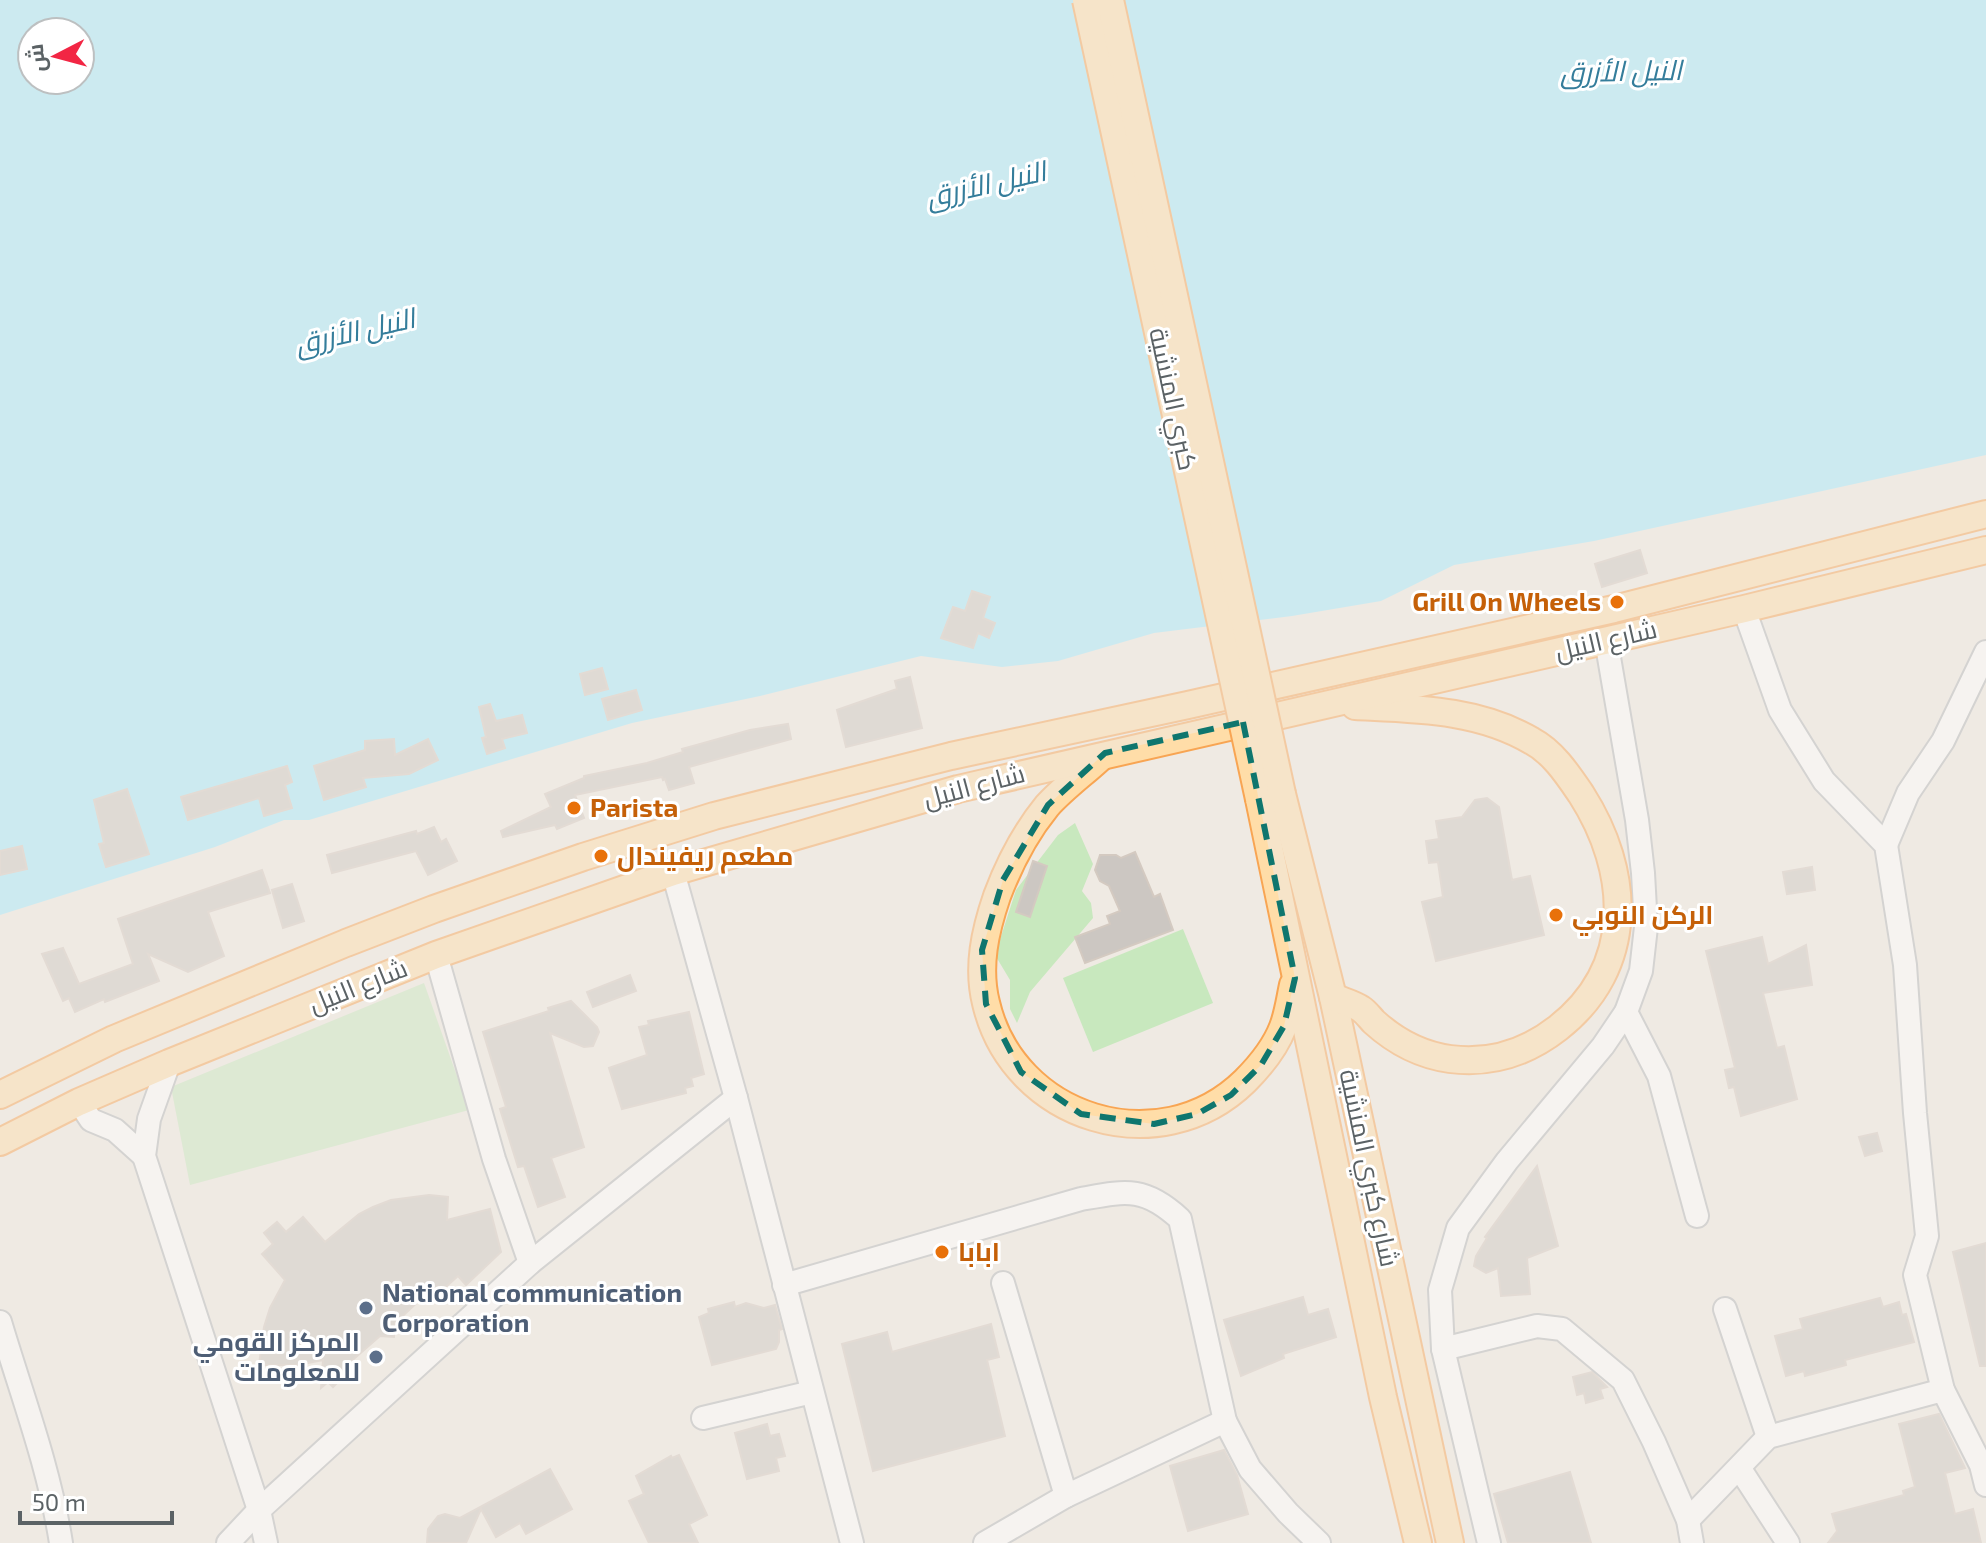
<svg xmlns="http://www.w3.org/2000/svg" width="1986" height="1543" font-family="'Exo 2',Cairo,sans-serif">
  <rect width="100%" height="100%" fill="#efeae3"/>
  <g fill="#c8e8be">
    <polygon points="1075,823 1093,864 1082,891 1091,903 1093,918 1030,992 1017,1023 1010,1009 1010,980 995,955 1016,890 1058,835"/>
    <polygon points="1183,929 1213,1003 1093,1052 1063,978"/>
    <polygon points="424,983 469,1110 190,1185 171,1087"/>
  </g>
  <path fill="#a3ecff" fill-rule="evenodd" d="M0,0h1986v455l-392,86 -140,24 -73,36 -89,15 -138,17 -96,28 -56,6 -81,-11 -161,40 -128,27 -323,97h-25l-69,27 -215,68zM32,32h48v48h-48z"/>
  <g fill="#ccc7c2" stroke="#d4cac1" stroke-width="2">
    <polygon points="1640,550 1647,573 1602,587 1595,564"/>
    <polygon points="972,591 990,597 983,618 995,623 989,638 978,633 973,648 941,638 953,607 965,611"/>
    <polygon points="602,668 608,689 585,695 580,674"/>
    <polygon points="910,677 922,728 846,747 837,710 897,689 895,681"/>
    <polygon points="636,690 642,710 608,720 602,699"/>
    <polygon points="490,704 496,721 522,715 527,733 502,739 505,748 487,754 482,738 486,737 479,707"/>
    <polygon points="788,724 791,739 689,767 694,783 669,790 665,779 663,780 662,777 575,795 584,818 557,829 555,825 503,837 501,831 551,807 545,794 584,778 584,776 647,763 683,752 682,749 693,746 750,730"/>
    <polygon points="394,739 395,755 428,739 438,760 409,774 363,778 366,787 324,800 314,766 365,750 365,741"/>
    <polygon points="287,766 292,782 285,785 292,808 264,816 259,798 188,820 181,797"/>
    <polygon points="127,789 149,854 106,867 99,844 104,843 94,800"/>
    <polygon points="1487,798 1499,807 1512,880 1530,876 1544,935 1436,961 1422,902 1443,897 1438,862 1429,863 1426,841 1439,839 1436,821 1462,817 1475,800"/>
    <polygon points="434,827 441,842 446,839 457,861 428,875 416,851 332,873 327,855 416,831 417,834"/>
    <polygon points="22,846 27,869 0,875 0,851"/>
    <polygon points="1135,852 1154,897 1160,894 1173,930 1085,963 1075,937 1110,924 1107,916 1120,911 1109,886 1100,881 1095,870 1100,855 1116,855 1121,858"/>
    <polygon points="1033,861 1047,866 1030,917 1016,912"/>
    <polygon points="1812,867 1815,890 1787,894 1783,872"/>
    <polygon points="262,870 270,893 208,912 224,956 188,972 148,954 159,981 105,1002 104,999 75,1012 69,998 63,1001 42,954 63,948 79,984 133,964 118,919"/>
    <polygon points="292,884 304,921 283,928 272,890"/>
    <polygon points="1762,937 1768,964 1806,945 1812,985 1763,993 1777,1048 1784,1046 1797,1099 1741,1116 1734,1087 1729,1088 1725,1070 1735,1068 1706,951"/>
    <polygon points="630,975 636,991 593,1007 587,992"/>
    <polygon points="571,1001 597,1027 599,1032 593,1046 584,1047 550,1033 584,1147 551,1158 565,1197 538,1207 524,1166 518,1167 500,1109 506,1107 483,1032 549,1011 548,1008"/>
    <polygon points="689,1012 704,1074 691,1078 693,1086 685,1088 686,1093 622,1109 609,1068 647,1055 639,1027 649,1025 648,1021"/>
    <polygon points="1877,1133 1882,1151 1865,1156 1859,1137"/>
    <polygon points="1537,1166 1558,1246 1527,1258 1530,1294 1501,1296 1498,1268 1486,1273 1474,1266 1476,1256 1487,1238 1485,1237"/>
    <polygon points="429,1195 448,1197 447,1220 490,1209 501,1252 466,1285 458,1276 439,1293 434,1287 395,1323 394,1337 380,1336 340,1371 344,1376 333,1387 328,1382 321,1388 323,1360 298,1365 259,1365 264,1327 270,1308 285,1280 262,1254 273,1244 264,1233 277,1222 286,1232 303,1217 325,1242 359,1214 373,1207 391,1200"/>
    <polygon points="1986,1243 1986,1366 1980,1366 1953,1252"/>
    <polygon points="1303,1297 1308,1315 1328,1309 1336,1337 1283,1354 1284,1358 1241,1376 1224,1320"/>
    <polygon points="1880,1298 1883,1307 1899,1302 1902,1315 1906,1314 1914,1342 1845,1360 1846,1365 1805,1376 1804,1371 1786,1376 1775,1336 1803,1329 1800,1319"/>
    <polygon points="734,1302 735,1307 746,1303 764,1308 775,1305 782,1329 779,1330 779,1342 776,1349 712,1365 699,1317 709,1313 708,1309"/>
    <polygon points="991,1324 999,1357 987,1360 1005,1436 873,1471 842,1344 887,1332 892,1352"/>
    <polygon points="1592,1372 1607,1387 1600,1389 1603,1398 1586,1403 1584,1393 1577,1395 1573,1377"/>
    <polygon points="1939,1414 1965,1468 1945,1473 1955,1514 1973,1509 1981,1543 1828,1543 1837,1531 1832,1514 1904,1495 1903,1491 1915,1487 1899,1424"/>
    <polygon points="767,1424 770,1436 779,1434 785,1456 776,1458 779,1471 747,1479 735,1433"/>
    <polygon points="1224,1450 1237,1475 1248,1514 1188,1531 1170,1466"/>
    <polygon points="679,1455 707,1515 689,1524 698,1543 649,1543 629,1501 644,1494 636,1476 671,1456 672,1458"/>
    <polygon points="550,1469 572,1509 526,1534 520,1523 496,1537 481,1509 466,1543 427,1543 428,1529 438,1516 445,1514 460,1518"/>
    <polygon points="1570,1472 1591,1543 1508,1543 1494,1494"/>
  </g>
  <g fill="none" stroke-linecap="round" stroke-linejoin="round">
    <defs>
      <g id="minor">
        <polyline points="1744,609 1780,710 1824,781 1886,845 1905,965 1915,1113 1927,1236 1915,1275 1943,1390 1981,1465 1986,1485"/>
        <polyline points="1886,845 1908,793 1943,741 1986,652"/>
        <polyline points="673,872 736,1098 852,1543"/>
        <polyline points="436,955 494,1159 530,1263"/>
        <polyline points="1626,1012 1659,1076 1697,1216"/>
        <polyline points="169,1063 149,1119 144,1156 259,1510 266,1543"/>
        <polyline points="79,1102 91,1120 115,1130 144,1156"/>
        <polyline points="1003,1283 1066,1496"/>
        <path d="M784,1285l297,-86c45,-8 63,-13 99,20l45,202"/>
        <polyline points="1725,1309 1768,1437"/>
        <path d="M0,1322c22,74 49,144 61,221"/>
        <polyline points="1443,1349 1537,1326 1562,1329 1623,1380 1654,1442 1688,1520 1692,1543"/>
        <polyline points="703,1418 812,1392"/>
        <polyline points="1740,1469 1788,1543"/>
        <polyline points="1688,1520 1768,1437 1943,1390"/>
        <polyline points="228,1543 259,1510 530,1263 736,1098"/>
        <polyline points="985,1543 1066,1496 1225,1421 1250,1469 1288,1513 1319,1543"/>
        <polyline points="1489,1543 1443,1349 1440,1290 1458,1228 1507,1161 1603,1046 1626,1012 1641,971 1646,927 1643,873 1637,820 1606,640"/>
      </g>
      <g id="major">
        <path d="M1101,757c-17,16 -38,31 -54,49 -22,27 -38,58 -50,90 -12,35 -20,71 -11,107 27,116 173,162 259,78 16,-16 30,-33 38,-54 5,-13 7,-28 10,-42"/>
        <polyline points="1282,794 1333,997 1450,1543"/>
        <polyline points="1259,799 1383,1397 1418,1543"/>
        <path d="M1333,997c9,4 21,7 28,12 5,3 9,9 13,13 21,19 47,33 76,37 39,5 76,-6 108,-31 78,-61 73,-156 23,-234 -13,-19 -28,-42 -49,-53 -54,-32 -116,-32 -177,-35"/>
        <polyline points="0,1095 114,1039 346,943 434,909 583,857 714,816 951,756 1188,705 1614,609 1986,514"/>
        <polyline points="0,1142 79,1102 169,1063 436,955 673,872 958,789 1744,609 1986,550"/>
      </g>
    </defs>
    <use href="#minor" stroke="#b4b8bb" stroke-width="26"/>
    <use href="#major" stroke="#f8a553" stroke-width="30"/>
    <use href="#minor" stroke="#fff" stroke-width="22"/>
    <use href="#major" stroke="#ffdda8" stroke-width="26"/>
    <defs>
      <g id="major-bridge">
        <polyline points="1086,0 1259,799"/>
        <polyline points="1110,0 1282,794"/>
      </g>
    </defs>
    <use href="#major-bridge" stroke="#f8a553" stroke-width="30" stroke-linecap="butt"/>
    <use href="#major-bridge" stroke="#ffdda8" stroke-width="26"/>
  </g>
  <path d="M0 0H1986V1543H0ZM1243,722l52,256 -11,48 -23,39 -30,30 -34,19 -43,10 -73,-10 -60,-42 -35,-68 -4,-54 21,-70 45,-75 57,-52z" fill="#efeae3" fill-opacity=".55" fill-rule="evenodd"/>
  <path fill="none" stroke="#0f766e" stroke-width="6" stroke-dasharray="16 10" stroke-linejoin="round" d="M1243,722l52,256 -11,48 -23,39 -30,30 -34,19 -43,10 -73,-10 -60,-42 -35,-68 -4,-54 21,-70 45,-75 57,-52z"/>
  <g fill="#e8710a" stroke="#fff" stroke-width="3">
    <circle cx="1617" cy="602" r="8"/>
    <circle cx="574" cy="808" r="8"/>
    <circle cx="601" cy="856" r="8"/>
    <circle cx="1556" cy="915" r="8"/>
    <circle cx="942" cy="1252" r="8"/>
  </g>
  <g fill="#5c6f8a" stroke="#fff" stroke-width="3">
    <circle cx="366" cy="1308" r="8"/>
    <circle cx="376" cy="1357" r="8"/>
  </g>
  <g text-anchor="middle" stroke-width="6" stroke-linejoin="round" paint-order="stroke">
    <g font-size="26" fill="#5b6265" stroke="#fff">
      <text transform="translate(1173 399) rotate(78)" y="9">كبري المنشية</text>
      <text transform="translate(1606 640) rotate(-13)" y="9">شارع النيل</text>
      <text transform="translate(974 786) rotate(-15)" y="9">شارع النيل</text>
      <text transform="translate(358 986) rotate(-22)" y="9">شارع النيل</text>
      <text transform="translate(1369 1168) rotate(78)" y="9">شارع كبري المنشية</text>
    </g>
    <g font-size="26" font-weight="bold" fill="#c56008" stroke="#fff" text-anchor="start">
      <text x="1601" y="611" text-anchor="end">Grill On Wheels</text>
      <text x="590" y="817">Parista</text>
      <text x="617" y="865">مطعم ريفيندال</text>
      <text x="1572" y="924">الركن النوبي</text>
      <text x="958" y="1261">ابابا</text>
    </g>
    <g font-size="26" font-weight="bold" fill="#4e5e75" stroke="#fff" text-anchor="start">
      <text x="382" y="1302">National communication<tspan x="382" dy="30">Corporation</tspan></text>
      <text x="360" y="1351" text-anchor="end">المركز القومي<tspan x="360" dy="30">للمعلومات</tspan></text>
    </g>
    <g font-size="28" font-style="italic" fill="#347d9b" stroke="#fff">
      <text transform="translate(1621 71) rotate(-1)" y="10">النيل الأزرق</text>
      <text transform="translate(986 184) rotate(-13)" y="10">النيل الأزرق</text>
      <text transform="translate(355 331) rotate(-13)" y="10">النيل الأزرق</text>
    </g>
  </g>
  <g transform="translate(56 56) rotate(264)"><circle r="38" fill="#ffffff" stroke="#bdc0c1" stroke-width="2"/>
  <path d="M0-6L14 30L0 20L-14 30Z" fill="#f22644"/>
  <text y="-12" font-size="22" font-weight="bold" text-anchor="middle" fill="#5b6265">ش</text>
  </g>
  <path d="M20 1511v12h152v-12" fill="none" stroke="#5b6265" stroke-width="4"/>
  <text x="32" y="1511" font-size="24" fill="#5b6265" stroke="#ffffff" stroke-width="6" paint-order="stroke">50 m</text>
</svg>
